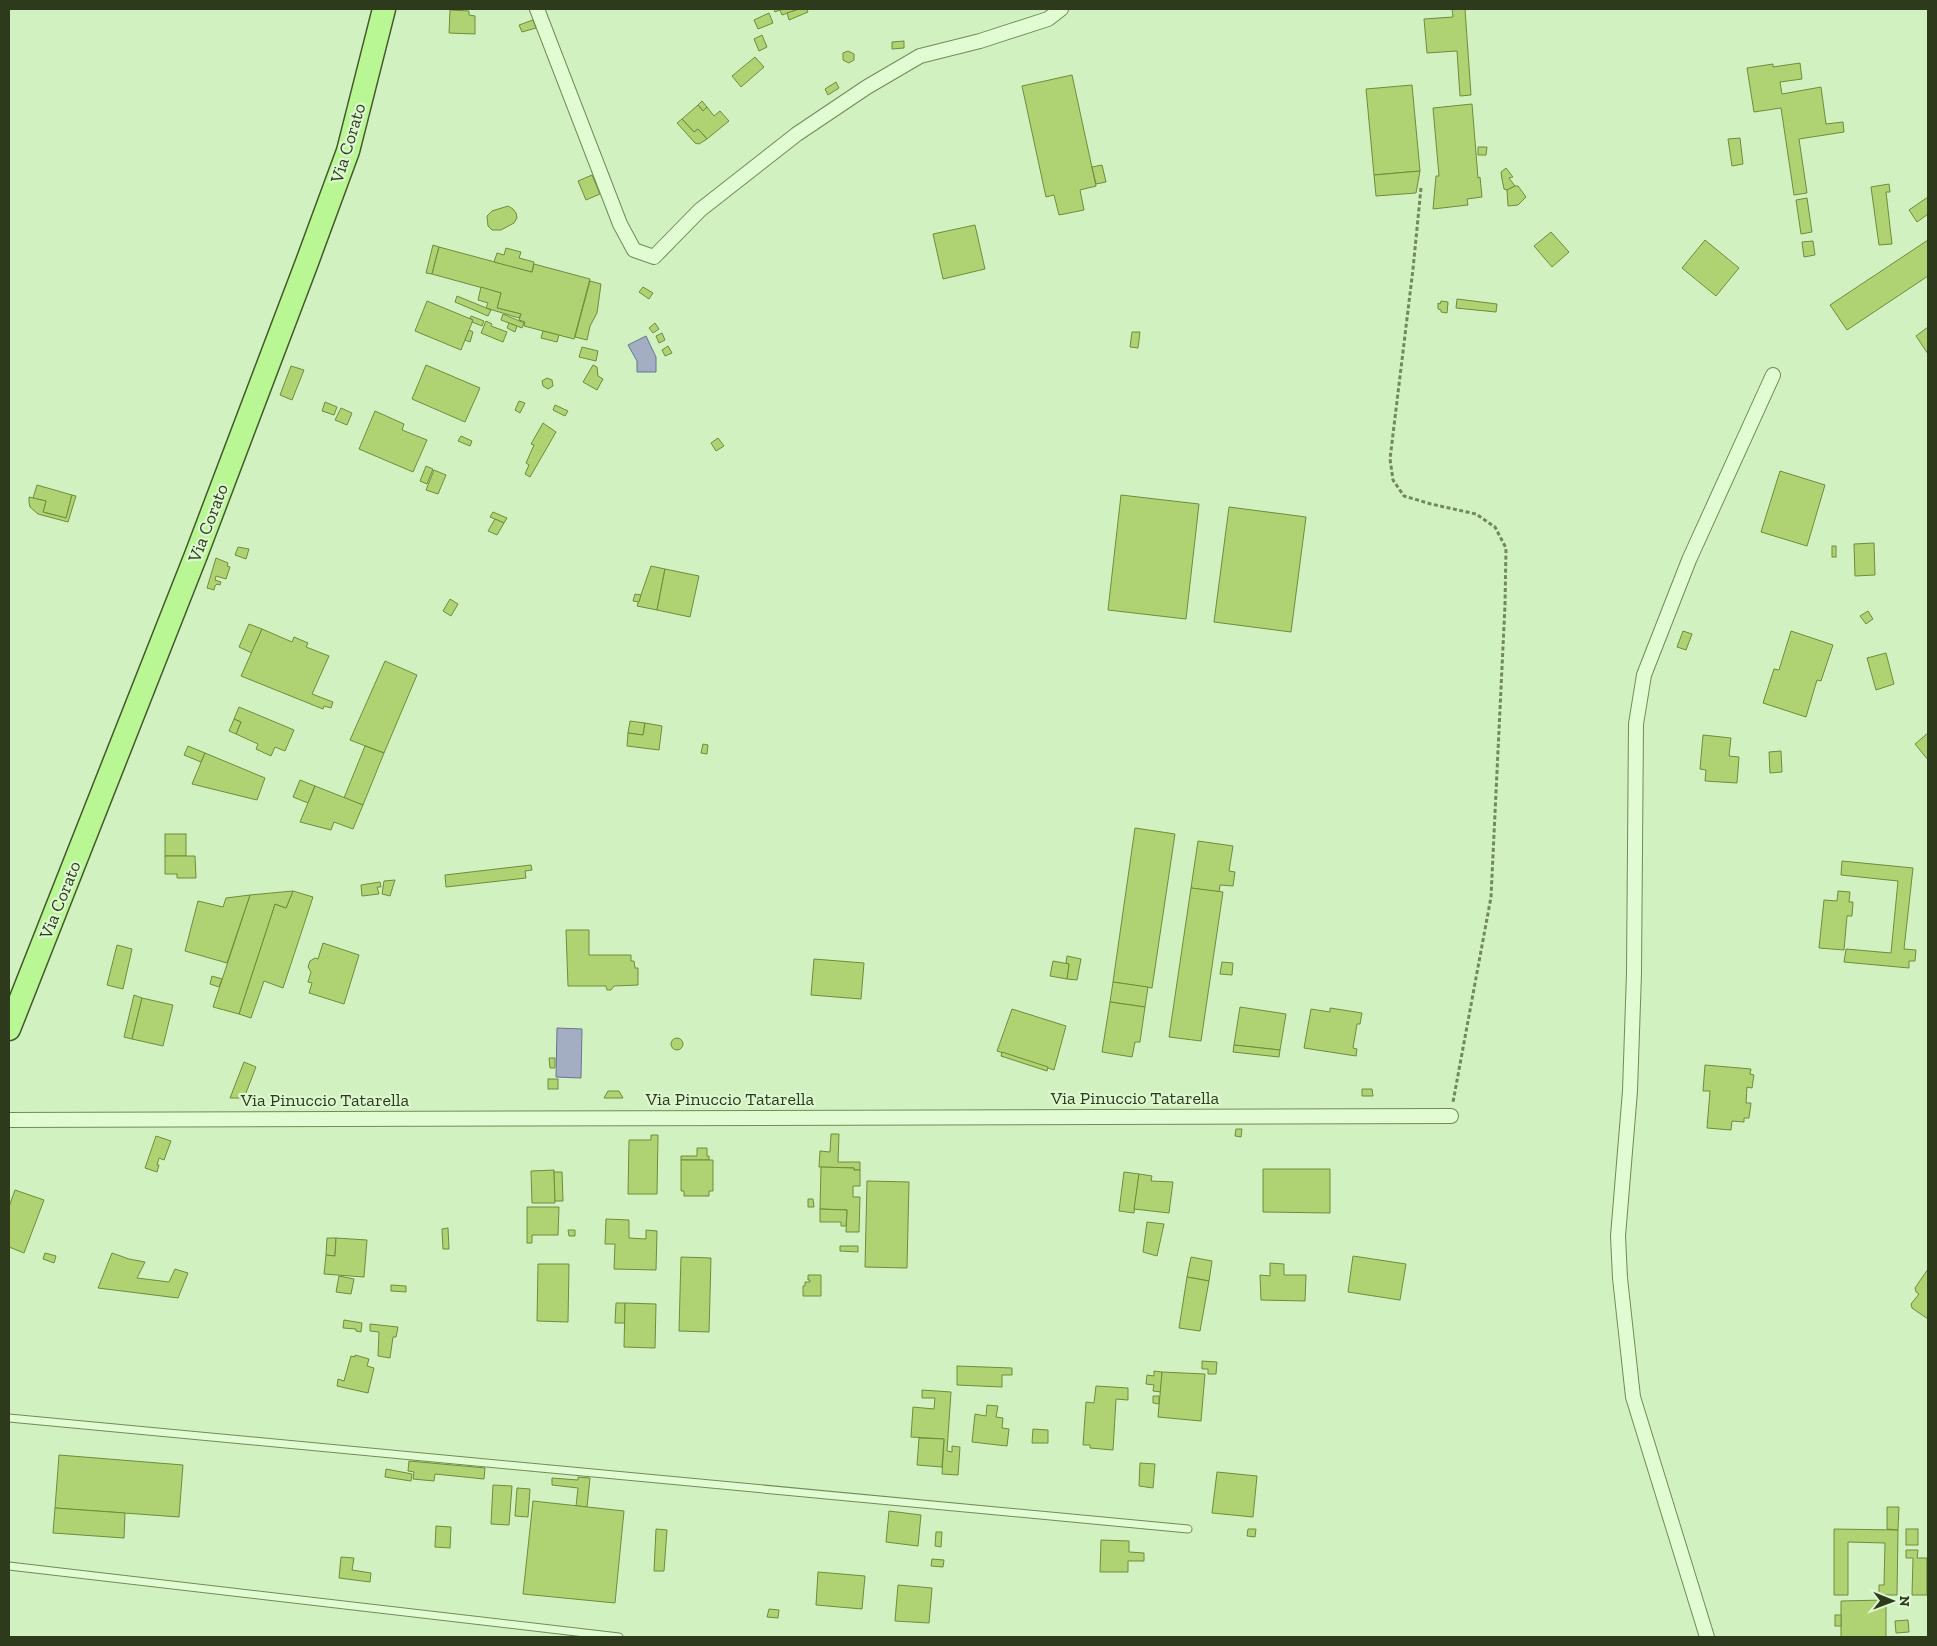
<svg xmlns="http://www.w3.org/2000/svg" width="1937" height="1646" font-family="'Zilla Slab',serif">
  <rect width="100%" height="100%" fill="#d1f1c0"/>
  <g fill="#a3aec3" stroke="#697591">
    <polygon points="646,336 656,357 656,372 637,372 637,361 628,345"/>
    <polygon points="557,1028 582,1029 581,1078 556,1077"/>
  </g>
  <g fill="#afd273" stroke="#708c3b">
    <polygon points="774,9 799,9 782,15 780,10 775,12"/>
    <polygon points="799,9 807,9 808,12 789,20 787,13"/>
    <polygon points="1452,9 1465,9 1471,95 1460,96 1457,51 1427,53 1424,19 1453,17"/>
    <polygon points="450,10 469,11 469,15 475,16 475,34 449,33"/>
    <polygon points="769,13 773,23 758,29 754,20"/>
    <polygon points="533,20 536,28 522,32 519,25"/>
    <polygon points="762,35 767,47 759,51 754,39"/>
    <polygon points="904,41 904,48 892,49 892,42"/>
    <polygon points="848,51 854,54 854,60 849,63 843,60 843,53"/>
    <polygon points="755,57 764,67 741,87 732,76"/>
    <polygon points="1800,63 1802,79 1780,82 1782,94 1821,87 1826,124 1843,122 1844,132 1799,139 1807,193 1794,195 1781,108 1754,112 1747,68 1773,64 1773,67"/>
    <polygon points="1072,75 1096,186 1080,190 1084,210 1059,215 1054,195 1046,197 1022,86"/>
    <polygon points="836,82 839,88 828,95 825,89"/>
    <polygon points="1412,85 1420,171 1374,175 1366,89"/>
    <polygon points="702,101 707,107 703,111 698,105"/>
    <polygon points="1472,104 1478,178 1480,177 1482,197 1467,199 1468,205 1433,209 1436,176 1439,176 1433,108"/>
    <polygon points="698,105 703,111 707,107 714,116 720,111 729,121 707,139 698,129 694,132 682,119"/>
    <polygon points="682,119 694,132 698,129 707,139 699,144 695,143 677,123"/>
    <polygon points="1740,138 1743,164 1732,166 1728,139"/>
    <polygon points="1478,147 1487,147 1486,155 1478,155"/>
    <polygon points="1102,165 1106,182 1096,184 1092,167"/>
    <polygon points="1506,168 1513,177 1509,178 1515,186 1507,190 1504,189 1502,179 1501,172"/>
    <polygon points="1420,171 1416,193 1376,196 1374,175"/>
    <polygon points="592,175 600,194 586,200 578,181"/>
    <polygon points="1889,184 1890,192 1886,192 1892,244 1879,245 1871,187"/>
    <polygon points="1515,186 1518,186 1526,197 1518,205 1508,206 1507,190"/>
    <polygon points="1928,197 1928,214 1917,222 1909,210"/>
    <polygon points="1807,198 1812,232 1801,234 1796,200"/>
    <polygon points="508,206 513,209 516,213 517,218 514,223 501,230 492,230 488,226 487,216 492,211"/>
    <polygon points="975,225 985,269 943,279 933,234"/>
    <polygon points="1551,232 1569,252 1552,267 1534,246"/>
    <polygon points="1705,240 1739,268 1716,296 1682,268"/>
    <polygon points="1928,240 1928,276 1847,330 1830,305"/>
    <polygon points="1813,241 1815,255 1804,257 1802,242"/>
    <polygon points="433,245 439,247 432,274 426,273"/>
    <polygon points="439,247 532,272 534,264 590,279 574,339 524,326 525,322 519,320 521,314 497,308 501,293 432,274"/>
    <polygon points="506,248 521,252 519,258 534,262 532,272 494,262 497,253 504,255"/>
    <polygon points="590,281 601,284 597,313 590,326 587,340 575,337"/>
    <polygon points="481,287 501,293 497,308 521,314 519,318 486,308 488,303 478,300"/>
    <polygon points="643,287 653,293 649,299 639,292"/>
    <polygon points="457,296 491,310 488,316 455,302"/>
    <polygon points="1457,299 1497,304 1496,312 1456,308"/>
    <polygon points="427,301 473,320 461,350 415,331"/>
    <polygon points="1441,301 1448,302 1447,313 1441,312 1441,310 1438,309 1438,303 1440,304"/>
    <polygon points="503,314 524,323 522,328 501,320"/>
    <polygon points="471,316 484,321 482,326 472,322 473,320 470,318"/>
    <polygon points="486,321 492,324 491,326 507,332 503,342 481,333"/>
    <polygon points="509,323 517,326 515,332 507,328"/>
    <polygon points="655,323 659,329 653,333 649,328"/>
    <polygon points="1928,327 1928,354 1916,336"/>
    <polygon points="469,330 473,332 470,342 465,340"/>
    <polygon points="543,331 559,335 557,342 541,338"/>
    <polygon points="1132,332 1140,332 1138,348 1130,347"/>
    <polygon points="662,333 665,340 659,343 656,336"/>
    <polygon points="668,346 672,353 665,356 662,350"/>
    <polygon points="582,347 598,351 596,361 579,357"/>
    <polygon points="426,365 480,388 465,422 412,399"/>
    <polygon points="593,365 597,367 598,376 603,379 597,390 583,382"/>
    <polygon points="291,366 304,370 292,400 280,395"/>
    <polygon points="547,378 552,380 553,386 548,389 543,386 542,381"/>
    <polygon points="519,401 525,403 520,413 515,410"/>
    <polygon points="325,402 337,407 334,415 322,411"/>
    <polygon points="555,405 568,411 565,416 553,410"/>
    <polygon points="341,408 352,413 347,425 335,420"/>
    <polygon points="375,411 404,424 402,430 427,440 413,472 359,449"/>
    <polygon points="543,423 556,432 530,477 525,474 529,465 526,463 534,445 531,444"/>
    <polygon points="461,436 472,441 470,446 458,441"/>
    <polygon points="718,438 724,446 716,451 711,443"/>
    <polygon points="426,466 433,469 427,484 420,481"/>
    <polygon points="434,470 446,475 438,494 426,490"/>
    <polygon points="1780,471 1825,485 1807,546 1761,532"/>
    <polygon points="37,485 72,495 66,518 43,512 46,501 33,498"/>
    <polygon points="72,495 76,496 68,522 38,514 30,507 29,502 29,497 46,501 43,512 66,518"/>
    <polygon points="1121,495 1199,504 1186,619 1108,610"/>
    <polygon points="1229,507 1306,517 1291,632 1214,622"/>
    <polygon points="493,512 507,518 504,523 490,517"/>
    <polygon points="495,519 504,523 497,535 488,531"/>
    <polygon points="1874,543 1875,575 1855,576 1854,544"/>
    <rect x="1832" y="546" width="4" height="11"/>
    <polygon points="238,547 249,549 246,559 235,555"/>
    <polygon points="216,558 228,563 227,566 230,567 226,579 216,576 215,580 221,582 220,585 217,584 215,586 214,590 207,588"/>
    <polygon points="651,566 665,569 657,610 637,606"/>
    <polygon points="665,569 699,576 690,617 657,610"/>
    <polygon points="635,594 641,595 639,602 633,601"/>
    <polygon points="450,599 458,604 451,616 443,611"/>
    <polygon points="1868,611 1873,619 1866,624 1860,616"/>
    <polygon points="249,624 262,629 252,653 239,647"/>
    <polygon points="262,629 292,642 294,637 308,643 306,647 329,656 312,694 333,702 331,708 324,706 323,709 241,676"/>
    <polygon points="1683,631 1692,634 1686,650 1677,647"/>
    <polygon points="1791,631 1833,645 1821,681 1817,680 1806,717 1763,703 1774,669 1779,670"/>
    <polygon points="1886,653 1894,684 1876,690 1867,658"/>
    <polygon points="385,661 417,675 384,753 350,740"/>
    <polygon points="239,707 294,730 285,751 275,747 271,756 256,749 258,744 236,734 241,722 234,719"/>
    <polygon points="234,719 241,722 236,734 229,731"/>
    <polygon points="630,721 645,723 643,735 628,733"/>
    <polygon points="645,723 662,726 659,750 627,746 628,733 643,735"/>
    <polygon points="1928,733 1928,760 1915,744"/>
    <polygon points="1703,735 1731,738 1729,756 1739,757 1737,783 1705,781 1706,770 1700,769"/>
    <polygon points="703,744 708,745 707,754 701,753"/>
    <polygon points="188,746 205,753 201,762 184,755"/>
    <polygon points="365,746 384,753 363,805 344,798"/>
    <polygon points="1781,751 1782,772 1770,773 1769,752"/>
    <polygon points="205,753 265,778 257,800 192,784"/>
    <polygon points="300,780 315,786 308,803 293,797"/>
    <polygon points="315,786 363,805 353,829 334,822 331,830 300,822"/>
    <polygon points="1135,828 1175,834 1152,988 1113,982"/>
    <rect x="165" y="834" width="21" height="22"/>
    <polygon points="1198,841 1233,846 1229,871 1235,872 1233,886 1220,885 1219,892 1191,888"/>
    <polygon points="165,856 195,856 196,878 177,878 177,874 165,874"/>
    <polygon points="1842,861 1913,868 1904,949 1916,950 1915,961 1909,961 1909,968 1844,962 1846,949 1891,953 1898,881 1841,875"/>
    <polygon points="531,865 532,870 525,871 526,878 446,887 445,875"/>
    <polygon points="395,880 390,896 382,894 384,881"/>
    <polygon points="380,882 381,887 377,887 379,894 362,896 361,885"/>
    <polygon points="1191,888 1223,892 1201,1041 1169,1037"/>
    <polygon points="293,891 313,897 283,988 264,981 251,1018 239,1014 275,904 286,908"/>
    <polygon points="293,891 286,908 275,904 239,1014 213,1007 250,895"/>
    <polygon points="1838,891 1850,892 1849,902 1853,902 1852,916 1847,916 1844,950 1819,948 1824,900 1837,901"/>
    <polygon points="250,895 227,963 185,951 198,901 223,907 226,898"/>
    <polygon points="566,930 589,930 589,955 631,955 631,961 634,961 635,968 638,968 638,985 614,986 611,990 607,990 606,986 568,986"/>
    <polygon points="323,943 359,955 344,1004 309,993 312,983 308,982 311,972 308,967 310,961 315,958 318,959"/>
    <polygon points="117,945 132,949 123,989 107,985"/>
    <polygon points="1067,956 1081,959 1077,980 1067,979 1069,964 1066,963"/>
    <polygon points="814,959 864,963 861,999 811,995"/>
    <polygon points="1053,961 1069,964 1067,979 1050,976"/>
    <polygon points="1222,962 1233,963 1232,975 1220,974"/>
    <polygon points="212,976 222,979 219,987 210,984"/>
    <polygon points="1113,982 1148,987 1145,1007 1110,1002"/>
    <polygon points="134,995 142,998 132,1039 124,1037"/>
    <polygon points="142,998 173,1005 163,1046 132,1039"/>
    <polygon points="1110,1002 1145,1007 1140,1042 1135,1042 1132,1057 1102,1052"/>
    <polygon points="1240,1007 1286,1014 1280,1050 1234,1045"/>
    <polygon points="1330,1008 1362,1013 1360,1024 1357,1024 1353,1048 1357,1049 1356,1056 1304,1048 1311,1009 1330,1012"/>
    <polygon points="1012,1009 1066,1026 1054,1070 997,1051"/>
    <circle cx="677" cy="1044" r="6"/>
    <polygon points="1234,1045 1280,1050 1279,1057 1233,1052"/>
    <polygon points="1002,1052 1048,1067 1047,1071 1001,1056"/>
    <polygon points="549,1058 555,1058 555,1068 550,1068"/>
    <polygon points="244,1062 256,1067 244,1098 230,1098"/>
    <polygon points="1705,1065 1751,1069 1750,1074 1754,1075 1752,1088 1747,1087 1746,1103 1751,1103 1749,1118 1744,1118 1744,1122 1732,1121 1731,1130 1707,1128 1710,1091 1703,1091"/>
    <rect x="548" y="1079" width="10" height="10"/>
    <polygon points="1362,1089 1372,1089 1373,1096 1362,1096"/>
    <polygon points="608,1091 619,1091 623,1098 604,1098"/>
    <polygon points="1236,1129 1242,1129 1241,1137 1235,1136"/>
    <polygon points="831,1134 839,1134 838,1162 860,1162 860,1170 854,1170 854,1168 819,1167 820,1151 830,1152"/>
    <polygon points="651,1135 658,1135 657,1194 628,1194 629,1140 651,1140"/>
    <polygon points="156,1136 171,1141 164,1160 159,1158 157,1165 159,1165 157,1172 145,1168"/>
    <polygon points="697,1148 707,1148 707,1156 709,1156 709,1160 681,1160 681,1156 697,1156"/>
    <polygon points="681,1160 713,1160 713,1191 709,1191 709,1196 684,1196 684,1191 681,1191"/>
    <polygon points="821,1167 854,1168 854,1170 860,1170 860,1186 853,1186 853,1197 860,1197 859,1232 846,1232 847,1210 820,1209"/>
    <polygon points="1263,1169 1330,1169 1330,1213 1263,1212"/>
    <polygon points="554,1170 555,1203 532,1203 531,1171"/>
    <polygon points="554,1172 562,1172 563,1201 555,1201"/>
    <polygon points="1124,1172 1139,1174 1134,1213 1119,1211"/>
    <polygon points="1139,1174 1152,1176 1151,1181 1173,1182 1169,1213 1134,1209"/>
    <polygon points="867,1181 909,1182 907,1268 865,1267"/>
    <polygon points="15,1190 44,1200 24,1253 9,1247 9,1207"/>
    <polygon points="808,1199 813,1199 814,1207 808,1207"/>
    <polygon points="527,1207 559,1207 558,1235 532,1235 532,1243 527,1243"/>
    <polygon points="820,1209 847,1210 846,1226 841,1226 841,1222 820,1222"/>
    <polygon points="606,1219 629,1220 629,1238 646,1239 646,1230 657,1231 656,1270 614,1269 615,1244 605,1244"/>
    <polygon points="1147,1222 1164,1224 1157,1256 1143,1252"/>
    <polygon points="448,1228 449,1249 443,1249 442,1229"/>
    <polygon points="568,1230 575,1230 575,1236 569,1236"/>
    <polygon points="327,1238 336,1238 335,1256 326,1255"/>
    <polygon points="336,1238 367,1240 364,1277 324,1274 326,1255 335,1256"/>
    <polygon points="840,1246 858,1246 858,1252 840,1251"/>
    <polygon points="45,1253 56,1256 54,1263 43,1259"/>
    <polygon points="112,1253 129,1259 145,1262 137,1278 169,1282 175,1269 188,1273 178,1298 98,1288"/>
    <polygon points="1353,1256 1406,1264 1400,1300 1348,1292"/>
    <polygon points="681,1257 711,1258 709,1332 679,1331"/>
    <polygon points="1191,1257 1212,1261 1209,1281 1187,1277"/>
    <polygon points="1270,1263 1284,1264 1284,1275 1306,1275 1305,1301 1261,1300 1260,1275 1270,1276"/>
    <polygon points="538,1264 569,1264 568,1322 537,1321"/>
    <polygon points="1928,1269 1928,1319 1912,1308 1911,1304 1919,1294 1916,1292 1915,1288"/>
    <polygon points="808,1275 821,1275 821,1296 803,1296 803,1286 805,1286 805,1282 810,1282 810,1280 808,1280"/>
    <polygon points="339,1276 354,1279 351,1294 336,1292"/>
    <polygon points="1187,1277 1209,1281 1200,1331 1179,1328"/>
    <polygon points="391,1285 406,1286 406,1292 391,1291"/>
    <polygon points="616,1303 625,1303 625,1323 615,1323"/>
    <polygon points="625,1303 656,1304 655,1348 624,1347"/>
    <polygon points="344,1320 362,1323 361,1332 356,1331 356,1329 343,1328"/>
    <polygon points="370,1324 398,1327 396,1337 393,1337 390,1358 378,1356 379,1332 370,1331"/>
    <polygon points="355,1355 369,1359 367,1366 374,1368 368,1393 337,1386 338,1379 344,1381 351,1356 355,1357"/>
    <polygon points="1202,1361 1217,1362 1216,1374 1208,1374 1208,1369 1202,1369"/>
    <polygon points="957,1366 1012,1368 1012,1375 1002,1375 1002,1387 957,1385"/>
    <polygon points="1154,1371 1162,1372 1161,1392 1153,1391 1154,1385 1146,1384 1147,1375 1154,1376"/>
    <polygon points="1162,1372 1205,1374 1201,1421 1158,1417"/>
    <polygon points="1096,1386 1128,1388 1128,1400 1116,1399 1113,1450 1090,1448 1090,1445 1083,1445 1086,1402 1094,1403"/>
    <polygon points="922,1390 951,1392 947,1451 952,1452 952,1446 960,1447 958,1475 942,1474 944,1439 911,1437 913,1407 934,1409 935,1398 922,1398"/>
    <polygon points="1153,1396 1159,1396 1159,1404 1153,1403"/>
    <polygon points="987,1405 998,1406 996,1417 1003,1418 1002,1428 1009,1429 1007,1446 972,1442 975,1414 986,1416"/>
    <polygon points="1033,1429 1048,1430 1048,1443 1032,1443"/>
    <polygon points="919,1438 944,1439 942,1467 917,1465"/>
    <polygon points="59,1455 183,1465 179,1517 55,1508"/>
    <polygon points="409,1461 485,1468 484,1479 435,1474 434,1481 413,1479 414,1472 408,1471"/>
    <polygon points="1140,1463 1155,1464 1153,1488 1139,1486"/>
    <polygon points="386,1469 412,1474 411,1481 385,1477"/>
    <polygon points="1217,1472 1257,1476 1253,1517 1212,1513"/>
    <polygon points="578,1477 590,1478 587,1507 576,1506 578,1488 552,1485 552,1478 578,1480"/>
    <polygon points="493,1485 512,1486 509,1525 491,1524"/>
    <polygon points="517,1488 530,1489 528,1517 515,1516"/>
    <polygon points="533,1501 624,1511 615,1603 523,1594"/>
    <polygon points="1887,1507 1899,1507 1898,1530 1887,1529"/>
    <polygon points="55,1508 125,1513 124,1538 53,1533"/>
    <polygon points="889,1511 921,1515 918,1546 886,1542"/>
    <polygon points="436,1526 451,1527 450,1548 435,1547"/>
    <polygon points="656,1529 667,1530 664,1571 654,1571"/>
    <polygon points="1248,1529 1256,1529 1255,1537 1247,1536"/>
    <polygon points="1834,1529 1898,1530 1897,1595 1879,1595 1879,1585 1884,1585 1885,1543 1848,1542 1848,1595 1834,1595"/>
    <rect x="1906" y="1529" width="12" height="16"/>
    <polygon points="936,1532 942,1532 941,1547 935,1546"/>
    <polygon points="1101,1540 1129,1541 1129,1552 1144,1553 1144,1561 1128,1561 1128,1572 1100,1572"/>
    <polygon points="1906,1550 1918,1550 1917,1558 1927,1558 1927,1595 1912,1595 1913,1558 1906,1558"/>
    <polygon points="341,1557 354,1558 352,1570 371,1573 370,1582 339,1578"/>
    <polygon points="932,1559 944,1560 943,1567 931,1566"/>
    <polygon points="818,1572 865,1576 862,1609 816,1605"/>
    <polygon points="898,1585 932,1588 929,1623 895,1621"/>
    <polygon points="1886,1600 1886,1637 1841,1637 1841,1601"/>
    <polygon points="769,1609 779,1610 778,1618 767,1617"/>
    <rect x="1835" y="1615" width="6" height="11"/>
    <polygon points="1908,1620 1909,1632 1896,1633 1895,1621"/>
  </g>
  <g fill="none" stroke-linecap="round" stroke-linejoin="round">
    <defs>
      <g id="service">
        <polyline points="9,1418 1188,1529"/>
        <polyline points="9,1566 619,1637"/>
      </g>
      <g id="minor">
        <polyline points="537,9 620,224 634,250 654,257 700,210 797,134 867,87 920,56 980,41 1048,19 1061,9"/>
        <polyline points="9,1120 1451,1116"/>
        <polyline points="1707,1637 1633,1397 1620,1278 1618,1236 1630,1091 1634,973 1636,724 1644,675 1689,560 1773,375"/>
      </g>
      <polyline id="primary" points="9,1029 196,555 306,265 348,151 384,9"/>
    </defs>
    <use href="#service" stroke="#728b56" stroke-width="9"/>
    <use href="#minor" stroke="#728b56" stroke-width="16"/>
    <use href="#primary" stroke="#46582b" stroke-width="25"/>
    <polyline stroke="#728b56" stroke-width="3" stroke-dasharray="4 2.5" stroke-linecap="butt" points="1421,188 1413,269 1390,459 1393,480 1404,496 1431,504 1476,514 1495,527 1506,548 1505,605 1491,897 1453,1102"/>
    <use href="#service" stroke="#e1fbd3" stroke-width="7"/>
    <use href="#minor" stroke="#e1fbd3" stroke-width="14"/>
    <use href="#primary" stroke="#b8f794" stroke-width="22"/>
  </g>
  <g text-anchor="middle" stroke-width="4.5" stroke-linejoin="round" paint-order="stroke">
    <g font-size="18" fill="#2d3a1c" stroke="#ddf8d0">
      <text transform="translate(348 143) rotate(-73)" y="6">Via Corato</text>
      <text transform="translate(208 523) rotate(-69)" y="6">Via Corato</text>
      <text transform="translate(60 900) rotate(-68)" y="6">Via Corato</text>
      <text x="1135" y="1104">Via Pinuccio Tatarella</text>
      <text x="730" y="1105">Via Pinuccio Tatarella</text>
      <text x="325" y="1106">Via Pinuccio Tatarella</text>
    </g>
  </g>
  <rect width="1937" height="1646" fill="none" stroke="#2d3a1c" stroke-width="20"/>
  <g transform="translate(1892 1601) rotate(91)" stroke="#ddf8d0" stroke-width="4" paint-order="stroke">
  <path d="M0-4L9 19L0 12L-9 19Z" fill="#2d3a1c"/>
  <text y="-8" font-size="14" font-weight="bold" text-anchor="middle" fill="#2d3a1c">N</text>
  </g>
</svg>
